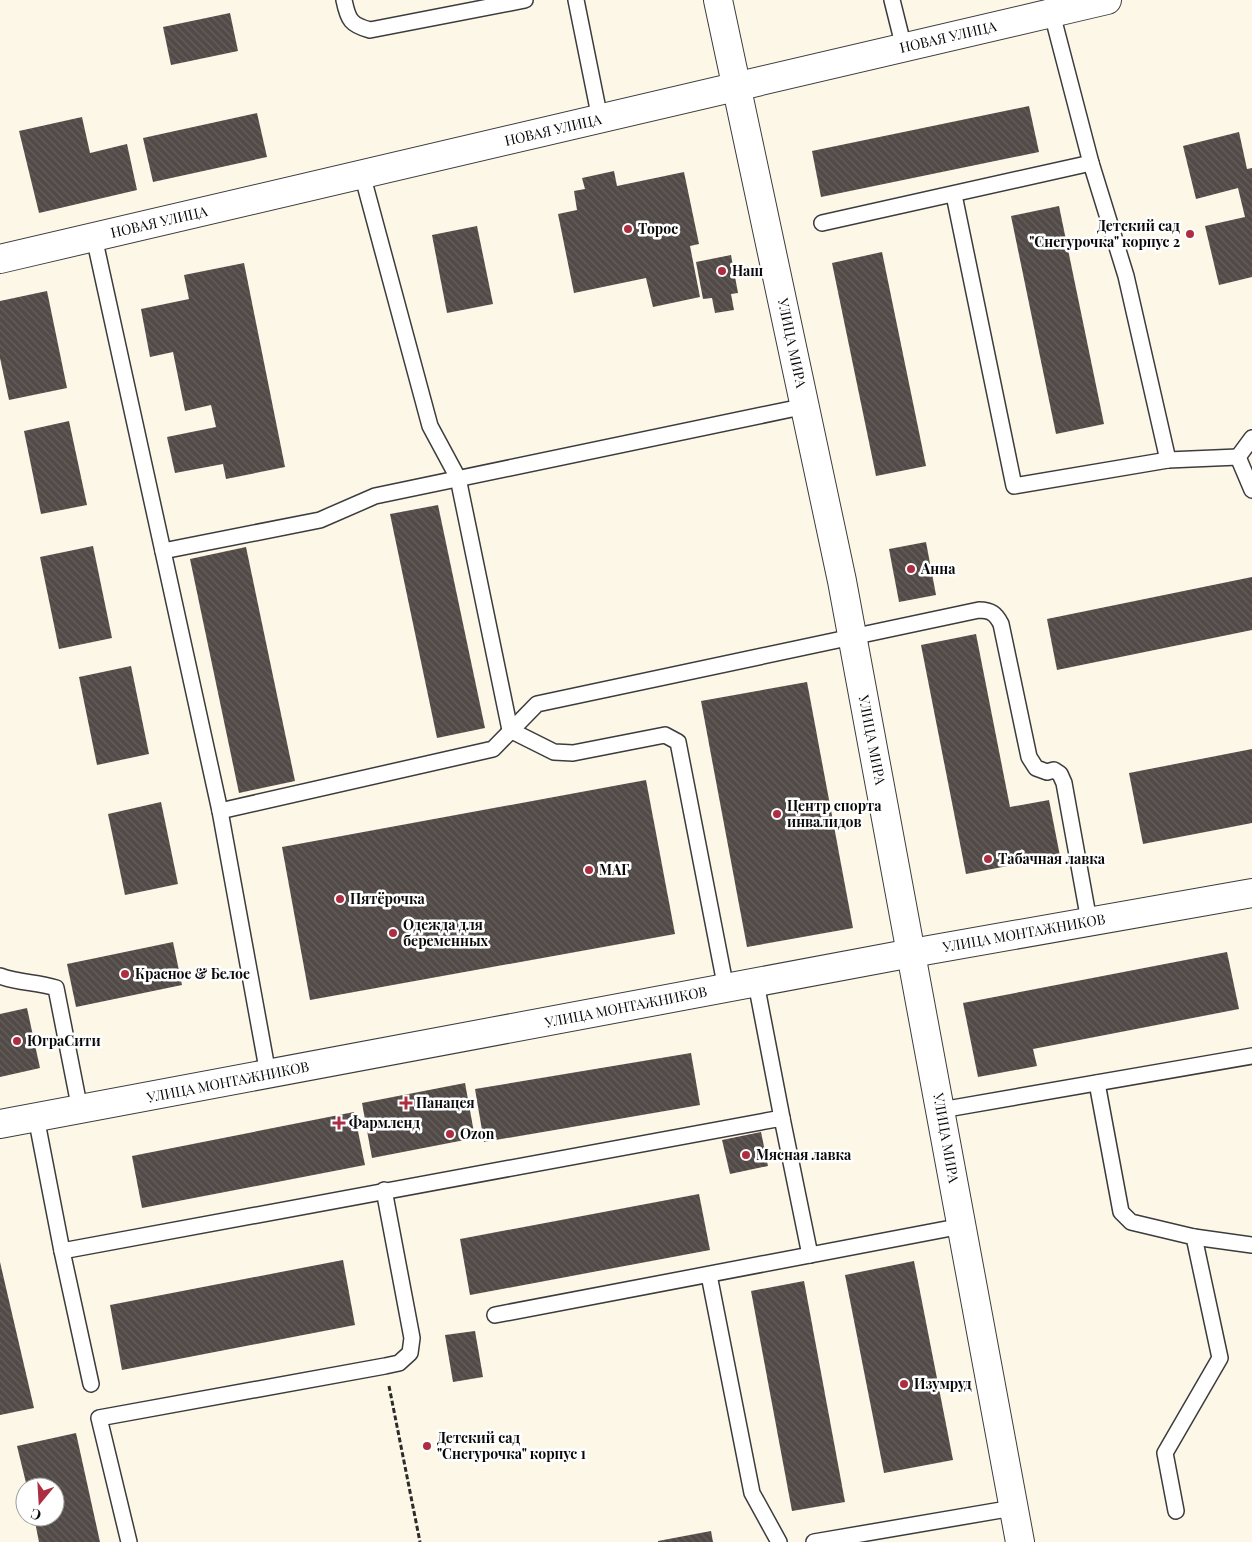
<svg xmlns="http://www.w3.org/2000/svg" width="1252" height="1542" font-family="'Playfair Display',serif">
  <defs>
    <pattern id="building-back-hatch" width="6" height="6" patternUnits="userSpaceOnUse" patternTransform="scale(1.25)"><rect width="6" height="6" fill="#514a47"/><path d="M-1 5l2 2M0 0l6 6M5-1l2 2" fill="none" stroke="#655f5d"/></pattern>
  </defs>
  <rect width="100%" height="100%" fill="#fdf7e8"/>
  <g fill="url(#building-back-hatch)">
    <polygon points="230,13 238,51 171,65 163,27"/>
    <polygon points="1029,106 1039,152 821,197 812,151"/>
    <polygon points="257,113 267,157 153,182 143,138"/>
    <polygon points="82,117 90,153 127,144 137,190 39,213 19,131"/>
    <polygon points="1239,132 1247,169 1252,168 1252,277 1219,285 1205,226 1245,217 1238,188 1196,199 1183,146"/>
    <polygon points="614,171 617,186 684,172 699,244 690,246 700,297 653,307 646,278 574,293 558,214 577,210 574,191 585,189 582,178"/>
    <polygon points="1059,206 1104,424 1056,434 1011,216"/>
    <polygon points="477,226 493,304 447,313 432,235"/>
    <polygon points="882,252 926,466 876,476 832,263"/>
    <polygon points="731,255 738,293 731,294 734,310 715,313 712,298 703,299 696,262"/>
    <polygon points="244,263 285,467 226,479 223,464 175,473 167,437 216,427 211,405 185,411 173,352 150,357 141,309 189,299 184,275"/>
    <polygon points="47,291 67,388 9,400 0,358 0,301"/>
    <polygon points="69,421 87,505 41,514 24,431"/>
    <polygon points="438,505 485,728 437,738 390,514"/>
    <polygon points="926,542 936,595 899,602 889,549"/>
    <polygon points="93,546 112,638 59,649 40,557"/>
    <polygon points="246,547 295,781 239,793 190,559"/>
    <polygon points="1252,577 1252,630 1057,670 1047,619"/>
    <polygon points="976,634 1010,807 1049,800 1060,856 966,874 921,645"/>
    <polygon points="131,666 149,754 97,765 79,677"/>
    <polygon points="807,682 853,928 747,947 701,701"/>
    <polygon points="1252,749 1252,823 1143,844 1129,773"/>
    <polygon points="646,780 675,934 310,1000 282,847"/>
    <polygon points="161,802 178,884 125,895 108,814"/>
    <polygon points="173,942 182,985 76,1007 67,964"/>
    <polygon points="1227,952 1239,1009 1033,1049 1037,1066 978,1077 963,1003"/>
    <polygon points="27,1008 40,1068 0,1077 0,1014"/>
    <polygon points="691,1053 700,1105 484,1142 475,1089"/>
    <polygon points="465,1083 475,1138 372,1158 362,1103"/>
    <polygon points="354,1112 365,1165 142,1208 132,1156"/>
    <polygon points="761,1132 768,1166 730,1174 722,1140"/>
    <polygon points="699,1194 710,1250 470,1295 460,1239"/>
    <polygon points="343,1260 355,1325 122,1370 110,1305"/>
    <polygon points="914,1261 953,1460 884,1473 845,1275"/>
    <polygon points="0,1262 34,1408 0,1415"/>
    <polygon points="804,1281 845,1502 792,1511 751,1291"/>
    <polygon points="475,1331 483,1377 453,1382 445,1335"/>
    <polygon points="76,1433 100,1542 39,1542 34,1517 55,1517 55,1487 27,1487 17,1446"/>
    <polygon points="711,1531 713,1542 658,1542 658,1541"/>
  </g>
  <g fill="none" stroke-linecap="round" stroke-linejoin="round">
    <defs>
      <g id="lane">
        <path d="M344,0c4,20 7,25 26,30l155,-30"/>
        <polyline points="576,0 600,119"/>
        <polyline points="892,0 904,48"/>
        <polyline points="1050,6 1091,163 1126,276 1168,460"/>
        <polyline points="362,174 430,426 458,478 510,730 554,752 573,753 665,735 678,742 726,989"/>
        <polyline points="954,195 1014,486 1168,460 1238,457"/>
        <polyline points="822,223 1091,163"/>
        <polyline points="94,237 220,811"/>
        <polyline points="1238,457 1252,490"/>
        <polyline points="1238,457 1252,438"/>
        <polyline points="163,551 320,520 375,496 806,406"/>
        <path d="M0,976c18,7 37,6 56,12l24,122"/>
        <polyline points="756,983 782,1118"/>
        <path d="M268,1074l-48,-263 273,-62 44,-45 442,-94c12,0 17,4 22,14l28,133 7,11 11,4 7,-2 6,4 4,9 25,138"/>
        <polyline points="1097,1083 1121,1212 1131,1222 1194,1237 1220,1358 1165,1453 1176,1511"/>
        <polyline points="941,1110 1252,1056"/>
        <polyline points="36,1117 62,1251 782,1118 810,1255"/>
        <polyline points="1194,1237 1252,1245"/>
        <polyline points="62,1251 91,1384"/>
        <polyline points="709,1275 752,1493 779,1542"/>
        <polyline points="495,1315 962,1226"/>
        <polyline points="129,1542 99,1418 385,1366 399,1363 410,1353 412,1338 384,1190"/>
        <polyline points="814,1542 1013,1508"/>
      </g>
      <g id="street">
        <polyline points="718,0 842,581 1020,1542"/>
        <polyline points="0,259 1107,0"/>
        <polyline points="0,1124 912,953 1252,893"/>
      </g>
    </defs>
    <use href="#lane" stroke="#3c3c3c" stroke-width="18"/>
    <use href="#street" stroke="#3c3c3c" stroke-width="30"/>
    <polyline stroke="#2b2b2b" stroke-width="3" stroke-dasharray="5 2.5" stroke-linecap="butt" points="389,1386 420,1542"/>
    <use href="#lane" stroke="#fff" stroke-width="15"/>
    <use href="#street" stroke="#fff" stroke-width="28"/>
  </g>
  <g fill="#ad2e41" stroke="#fff" stroke-width="2">
    <circle cx="628" cy="229" r="5"/>
    <circle cx="1190" cy="234" r="5"/>
    <circle cx="722" cy="271" r="5"/>
    <circle cx="911" cy="569" r="5"/>
    <circle cx="777" cy="814" r="5"/>
    <circle cx="988" cy="859" r="5"/>
    <circle cx="589" cy="870" r="5"/>
    <circle cx="340" cy="899" r="5"/>
    <circle cx="393" cy="933" r="5"/>
    <circle cx="125" cy="974" r="5"/>
    <circle cx="17" cy="1041" r="5"/>
    <path d="M403.5 1095.5h5v5h5v5h-5v5h-5v-5h-5v-5h5z"/>
    <path d="M336.5 1115.5h5v5h5v5h-5v5h-5v-5h-5v-5h5z"/>
    <circle cx="450" cy="1134" r="5"/>
    <circle cx="746" cy="1155" r="5"/>
    <circle cx="904" cy="1384" r="5"/>
    <circle cx="427" cy="1446" r="5"/>
  </g>
  <g text-anchor="middle" stroke-width="5" stroke-linejoin="round" paint-order="stroke">
    <g font-size="14" fill="#090909" stroke="#fff">
      <text transform="translate(948 37) rotate(-13)" y="5">НОВАЯ УЛИЦА</text>
      <text transform="translate(553 130) rotate(-13)" y="5">НОВАЯ УЛИЦА</text>
      <text transform="translate(159 222) rotate(-13)" y="5">НОВАЯ УЛИЦА</text>
      <text transform="translate(792 343) rotate(78)" y="5">УЛИЦА МИРА</text>
      <text transform="translate(872 740) rotate(79)" y="5">УЛИЦА МИРА</text>
      <text transform="translate(1024 933) rotate(-10)" y="5">УЛИЦА МОНТАЖНИКОВ</text>
      <text transform="translate(626 1007) rotate(-11)" y="5">УЛИЦА МОНТАЖНИКОВ</text>
      <text transform="translate(228 1082) rotate(-11)" y="5">УЛИЦА МОНТАЖНИКОВ</text>
      <text transform="translate(946 1138) rotate(80)" y="5">УЛИЦА МИРА</text>
    </g>
    <g font-size="14" font-weight="bold" fill="#090909" stroke="#fff" text-anchor="start">
      <text x="1180" y="231" text-anchor="end">Детский сад<tspan x="1180" dy="16">"Снегурочка" корпус 2</tspan></text>
      <text x="638" y="234">Торос</text>
      <text x="732" y="276">Наш</text>
      <text x="921" y="574">Анна</text>
      <text x="787" y="811">Центр спорта<tspan x="787" dy="16">инвалидов</tspan></text>
      <text x="998" y="864">Табачная лавка</text>
      <text x="599" y="875">МАГ</text>
      <text x="350" y="904">Пятёрочка</text>
      <text x="403" y="930">Одежда для<tspan x="403" dy="16">беременных</tspan></text>
      <text x="135" y="979">Красное &amp; Белое</text>
      <text x="27" y="1046">ЮграСити</text>
      <text x="416" y="1108">Панацея</text>
      <text x="349" y="1128">Фармленд</text>
      <text x="460" y="1139">Ozon</text>
      <text x="756" y="1160">Мясная лавка</text>
      <text x="914" y="1389">Изумруд</text>
      <text x="437" y="1443">Детский сад<tspan x="437" dy="16">"Снегурочка" корпус 1</tspan></text>
    </g>
  </g>
  <g transform="translate(40 1502) rotate(198)"><circle r="24" fill="#ffffff" stroke="#9d9d9d"/>
  <path d="M0-4L9 19L0 12L-9 19Z" fill="#ad2e41"/>
  <text y="-8" font-size="14" font-weight="bold" text-anchor="middle" fill="#090909">С</text>
  </g>
</svg>
